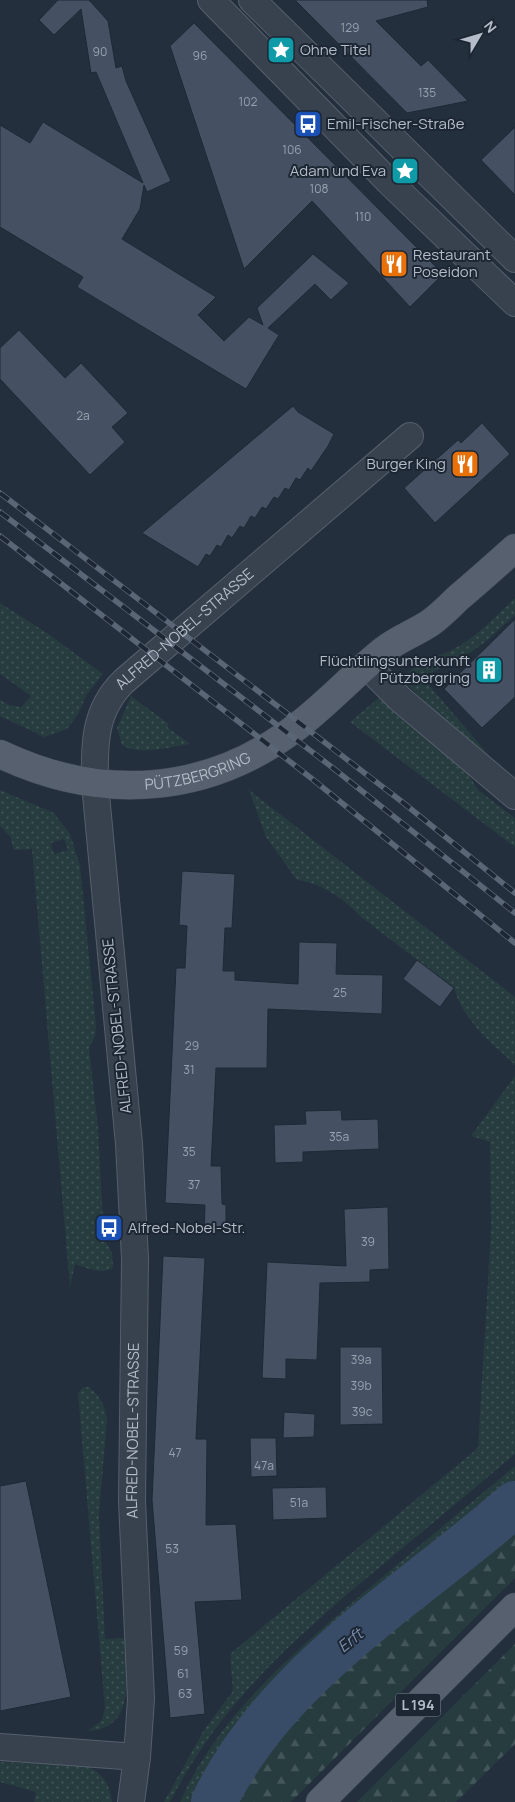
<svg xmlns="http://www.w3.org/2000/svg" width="515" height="1802" font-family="Manrope,sans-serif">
  <defs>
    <pattern id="grass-dots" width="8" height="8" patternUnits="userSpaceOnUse" patternTransform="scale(1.25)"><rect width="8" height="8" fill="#263c3f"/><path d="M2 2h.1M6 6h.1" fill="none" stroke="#435659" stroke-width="1.8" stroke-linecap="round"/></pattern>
    <pattern id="forest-firs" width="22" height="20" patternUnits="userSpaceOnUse" patternTransform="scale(1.25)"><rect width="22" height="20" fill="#263c3f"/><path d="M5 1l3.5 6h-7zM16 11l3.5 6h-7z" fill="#435659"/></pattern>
  </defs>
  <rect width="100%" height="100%" fill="#242f3e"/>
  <g fill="url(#grass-dots)" fill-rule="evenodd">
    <path d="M515,598v17l-30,27 -21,15 -42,20 66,77 -3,4 -79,-74 -2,-5c4,-14 36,-23 48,-29 24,-12 44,-34 63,-52z"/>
    <polygon points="0,603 47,633 103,674 87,694 78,714 67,729 44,737 0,716 0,700 9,705 21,707 31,696 0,674"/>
    <path d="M131,696l38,28 -2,3 23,17c-21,3 -50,12 -68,1l-5,-17z"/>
    <polygon points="380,697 468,774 478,790 515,818 515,847 350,722"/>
    <path d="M0,790l54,23 16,21 10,32 16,160 -1,10 -6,12 9,80 6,111 8,14 1,15c-12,7 -26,0 -38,-4l-5,23 -38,-438 -18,1 -4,-14 -10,-10zM64,839l4,11 -14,4 -3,-11z"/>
    <path d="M249,790l266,207v68c-24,-23 -52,-44 -61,-77l-93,-71c-17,-18 -39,-34 -64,-37l-31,-43z"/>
    <path d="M515,1076v378c-44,37 -89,75 -134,112 -85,71 -160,136 -211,236h-6l40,-72 29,-39 -3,-37 248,-206 13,-218 -1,-88 -19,-6z"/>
    <path d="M83,1387h6c11,9 16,18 18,32l-8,95 6,125 20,-1c1,36 13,90 -37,93l14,-11 3,-12 -27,-315z"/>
    <path d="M515,1466v23l-147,121 -74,65 -47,51 -48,76h-19c39,-89 120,-155 193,-217 47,-40 94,-79 142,-119z"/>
    <path d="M0,1762l87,4c17,8 22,18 25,36h-78l2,-10 -36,-10z"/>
  </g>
  <g fill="url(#forest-firs)">
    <polygon points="515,1512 515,1578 291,1802 219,1802 259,1737 299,1693 345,1650 471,1551"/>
    <polygon points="515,1644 515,1744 456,1802 357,1802"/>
  </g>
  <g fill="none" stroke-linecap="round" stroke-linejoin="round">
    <path stroke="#394c67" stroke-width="46" d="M214,1802c63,-130 196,-206 301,-298"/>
  </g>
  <g fill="#455162" stroke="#1f2835">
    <polygon points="58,0 89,0 108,21 116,68 122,66 126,81 171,181 147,192 144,185 140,209 122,239 216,297 198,315 224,341 249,317 263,325 257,308 313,254 349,283 331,300 315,284 268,328 279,335 246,389 77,287 83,277 0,227 0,125 30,143 43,122 143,183 96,72 91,73 81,9 54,35 39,20"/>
    <polygon points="295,0 427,0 428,7 376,21 421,66 428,60 468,101 407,113"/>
    <polygon points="194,23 443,274 410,307 312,201 244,269 170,46"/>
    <polygon points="515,127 515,195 481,160"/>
    <polygon points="19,330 65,378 81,363 128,413 112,427 125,442 90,475 0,379 0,348"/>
    <polygon points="293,406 298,412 334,434 328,446 311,471 308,468 300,480 296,478 289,490 285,488 278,499 274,497 266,509 262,507 255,518 251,516 244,528 240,526 232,538 228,535 221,547 217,545 210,556 206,554 198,567 142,533"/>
    <polygon points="482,423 510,454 435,523 404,488 458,440 461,443"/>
    <polygon points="515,619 515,697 482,728 444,689"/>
    <polygon points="182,871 235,874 232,928 225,928 223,971 235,971 235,980 298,984 299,942 337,943 336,974 383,975 382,1014 268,1009 267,1068 216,1068 211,1166 221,1166 222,1204 226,1205 226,1231 204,1232 205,1205 165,1203 176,968 185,968 187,926 179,925"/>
    <polygon points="417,960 454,988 440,1007 403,979"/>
    <polygon points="341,1110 342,1120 378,1119 379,1149 303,1152 303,1162 275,1163 274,1125 306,1124 305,1111"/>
    <polygon points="388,1207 389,1269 370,1270 370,1282 320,1283 317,1360 286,1359 286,1379 262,1378 267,1262 346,1266 344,1209"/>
    <polygon points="163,1256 205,1258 196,1439 207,1439 206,1525 236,1524 242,1600 195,1602 205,1714 170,1718 152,1500"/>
    <polygon points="340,1347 382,1347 383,1424 340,1425"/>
    <polygon points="284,1412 315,1414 314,1437 283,1438"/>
    <polygon points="250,1438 276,1438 277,1476 251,1477"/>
    <polygon points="26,1481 71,1697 0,1711 0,1486"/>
    <polygon points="326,1487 327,1518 273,1520 272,1488"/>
  </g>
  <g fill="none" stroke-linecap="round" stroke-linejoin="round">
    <defs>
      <g id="minor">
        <polyline points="211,0 388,181 515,303"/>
        <polyline points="252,0 515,259"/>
        <polyline points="366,665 400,699 515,796"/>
        <polyline points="0,1747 137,1757"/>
        <path id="s1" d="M131,1802l6,-45 4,-58 -9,-198 3,-242 -6,-115 -34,-360c-1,-39 -1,-74 29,-103l286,-245"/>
      </g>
      <g id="major">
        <path id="s2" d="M0,754c101,48 209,42 299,-29 30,-23 55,-51 85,-75 14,-11 31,-17 46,-27 10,-7 19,-16 28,-25 19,-16 38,-33 57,-50"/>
        <polyline points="320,1802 515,1607"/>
      </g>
    </defs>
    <use href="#minor" stroke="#565f6c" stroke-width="28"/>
    <use href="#major" stroke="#414a57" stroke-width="29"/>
    <use href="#minor" stroke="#38414e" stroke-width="26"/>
    <use href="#major" stroke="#56606e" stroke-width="28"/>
    <defs>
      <g id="rail">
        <polyline points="0,493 401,801 515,893"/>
        <polyline points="0,512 333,768 515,913"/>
        <polyline points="0,536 311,778 515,943"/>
      </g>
    </defs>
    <use href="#rail" stroke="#5a6575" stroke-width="5.5"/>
    <use href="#rail" stroke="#1d2633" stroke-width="4" stroke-dasharray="11" stroke-linecap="butt"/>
  </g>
  <defs>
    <symbol id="sight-square" viewBox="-11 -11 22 22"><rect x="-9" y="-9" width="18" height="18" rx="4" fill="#0f9aa8" stroke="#1d2633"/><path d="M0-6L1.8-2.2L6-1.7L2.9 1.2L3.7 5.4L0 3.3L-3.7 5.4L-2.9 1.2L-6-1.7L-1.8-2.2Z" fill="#fff"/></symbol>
    <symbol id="bus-square" viewBox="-11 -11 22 22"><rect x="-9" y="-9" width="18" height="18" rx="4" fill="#1a4fb4" stroke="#1d2633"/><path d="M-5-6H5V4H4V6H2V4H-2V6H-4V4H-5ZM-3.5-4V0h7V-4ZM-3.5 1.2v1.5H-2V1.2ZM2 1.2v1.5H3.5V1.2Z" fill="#fff"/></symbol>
    <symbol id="restaurant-square" viewBox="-11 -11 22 22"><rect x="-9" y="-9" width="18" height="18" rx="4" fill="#e8710a" stroke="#1d2633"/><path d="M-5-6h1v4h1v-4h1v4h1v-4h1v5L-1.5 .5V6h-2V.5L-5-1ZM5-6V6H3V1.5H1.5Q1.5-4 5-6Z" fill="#fff"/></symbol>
    <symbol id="building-square" viewBox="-11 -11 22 22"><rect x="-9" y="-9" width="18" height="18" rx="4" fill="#0f9aa8" stroke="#1d2633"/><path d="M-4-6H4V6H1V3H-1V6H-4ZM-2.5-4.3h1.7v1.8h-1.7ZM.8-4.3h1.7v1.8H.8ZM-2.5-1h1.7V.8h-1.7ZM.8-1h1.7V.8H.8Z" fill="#fff"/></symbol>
  </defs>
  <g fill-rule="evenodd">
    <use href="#sight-square" x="265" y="34" width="32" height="32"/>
    <use href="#bus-square" x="292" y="108" width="32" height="32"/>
    <use href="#sight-square" x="389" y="155" width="32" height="32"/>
    <use href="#restaurant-square" x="378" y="248" width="32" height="32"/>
    <use href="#restaurant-square" x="449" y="448" width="32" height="32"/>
    <use href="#building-square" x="473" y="654" width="32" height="32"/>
    <use href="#bus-square" x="93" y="1212" width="32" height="32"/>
  </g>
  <g text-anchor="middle" stroke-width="4" stroke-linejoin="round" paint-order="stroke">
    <g font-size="12" fill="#98a1af">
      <text x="350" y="32">129</text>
      <text x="100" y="56">90</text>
      <text x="200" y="60">96</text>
      <text x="427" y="97">135</text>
      <text x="248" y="106">102</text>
      <text x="292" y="154">106</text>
      <text x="319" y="193">108</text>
      <text x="363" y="221">110</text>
      <text x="83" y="420">2a</text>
      <text x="340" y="997">25</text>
      <text x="192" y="1050">29</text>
      <text x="189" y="1074">31</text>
      <text x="339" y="1141">35a</text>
      <text x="189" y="1156">35</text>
      <text x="194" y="1189">37</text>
      <text x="368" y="1246">39</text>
      <text x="361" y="1364">39a</text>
      <text x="361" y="1390">39b</text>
      <text x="362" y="1416">39c</text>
      <text x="175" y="1457">47</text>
      <text x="264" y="1470">47a</text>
      <text x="299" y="1507">51a</text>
      <text x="172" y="1553">53</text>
      <text x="181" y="1655">59</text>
      <text x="183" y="1678">61</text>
      <text x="185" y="1698">63</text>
    </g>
    <rect fill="#1d2633" stroke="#878f9c" stroke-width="1" x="395.5" y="1693.5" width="45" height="23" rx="4"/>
    <g font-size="14" font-weight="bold" fill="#b4bcc9">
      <text x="418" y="1710">L 194</text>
    </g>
    <g font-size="15" fill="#b4bcc9" stroke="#1d2633" text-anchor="start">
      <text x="300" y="55">Ohne Titel</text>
      <text x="327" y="129">Emil-Fischer-Straße</text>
      <text x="386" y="176" text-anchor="end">Adam und Eva</text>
      <text x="413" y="260">Restaurant<tspan x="413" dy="17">Poseidon</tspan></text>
      <text x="446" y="469" text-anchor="end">Burger King</text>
      <text x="470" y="666" text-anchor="end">Flüchtlingsunterkunft<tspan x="470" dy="17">Pützbergring</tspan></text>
      <text x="128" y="1233">Alfred-Nobel-Str.</text>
    </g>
    <g font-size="15" fill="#b4bcc9" stroke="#1d2633">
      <text dy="5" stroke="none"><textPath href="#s1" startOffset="1211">ALFRED-NOBEL-STRASSE</textPath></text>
      <text dy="5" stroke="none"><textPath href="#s2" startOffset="204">PÜTZBERGRING</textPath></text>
      <text transform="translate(117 1026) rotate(-96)" y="5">ALFRED-NOBEL-STRASSE</text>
      <text dy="5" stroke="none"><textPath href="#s1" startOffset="372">ALFRED-NOBEL-STRASSE</textPath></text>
    </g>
    <g font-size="16" font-style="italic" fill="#7c92b1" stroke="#1d2633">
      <text transform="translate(350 1640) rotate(-39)" y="6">Erft</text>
    </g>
  </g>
  <g transform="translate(480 35) rotate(52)" stroke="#1d2633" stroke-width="4" paint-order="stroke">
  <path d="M0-4L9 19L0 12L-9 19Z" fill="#b4bcc9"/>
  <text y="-8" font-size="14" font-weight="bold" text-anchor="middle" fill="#b4bcc9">N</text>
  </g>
</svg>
